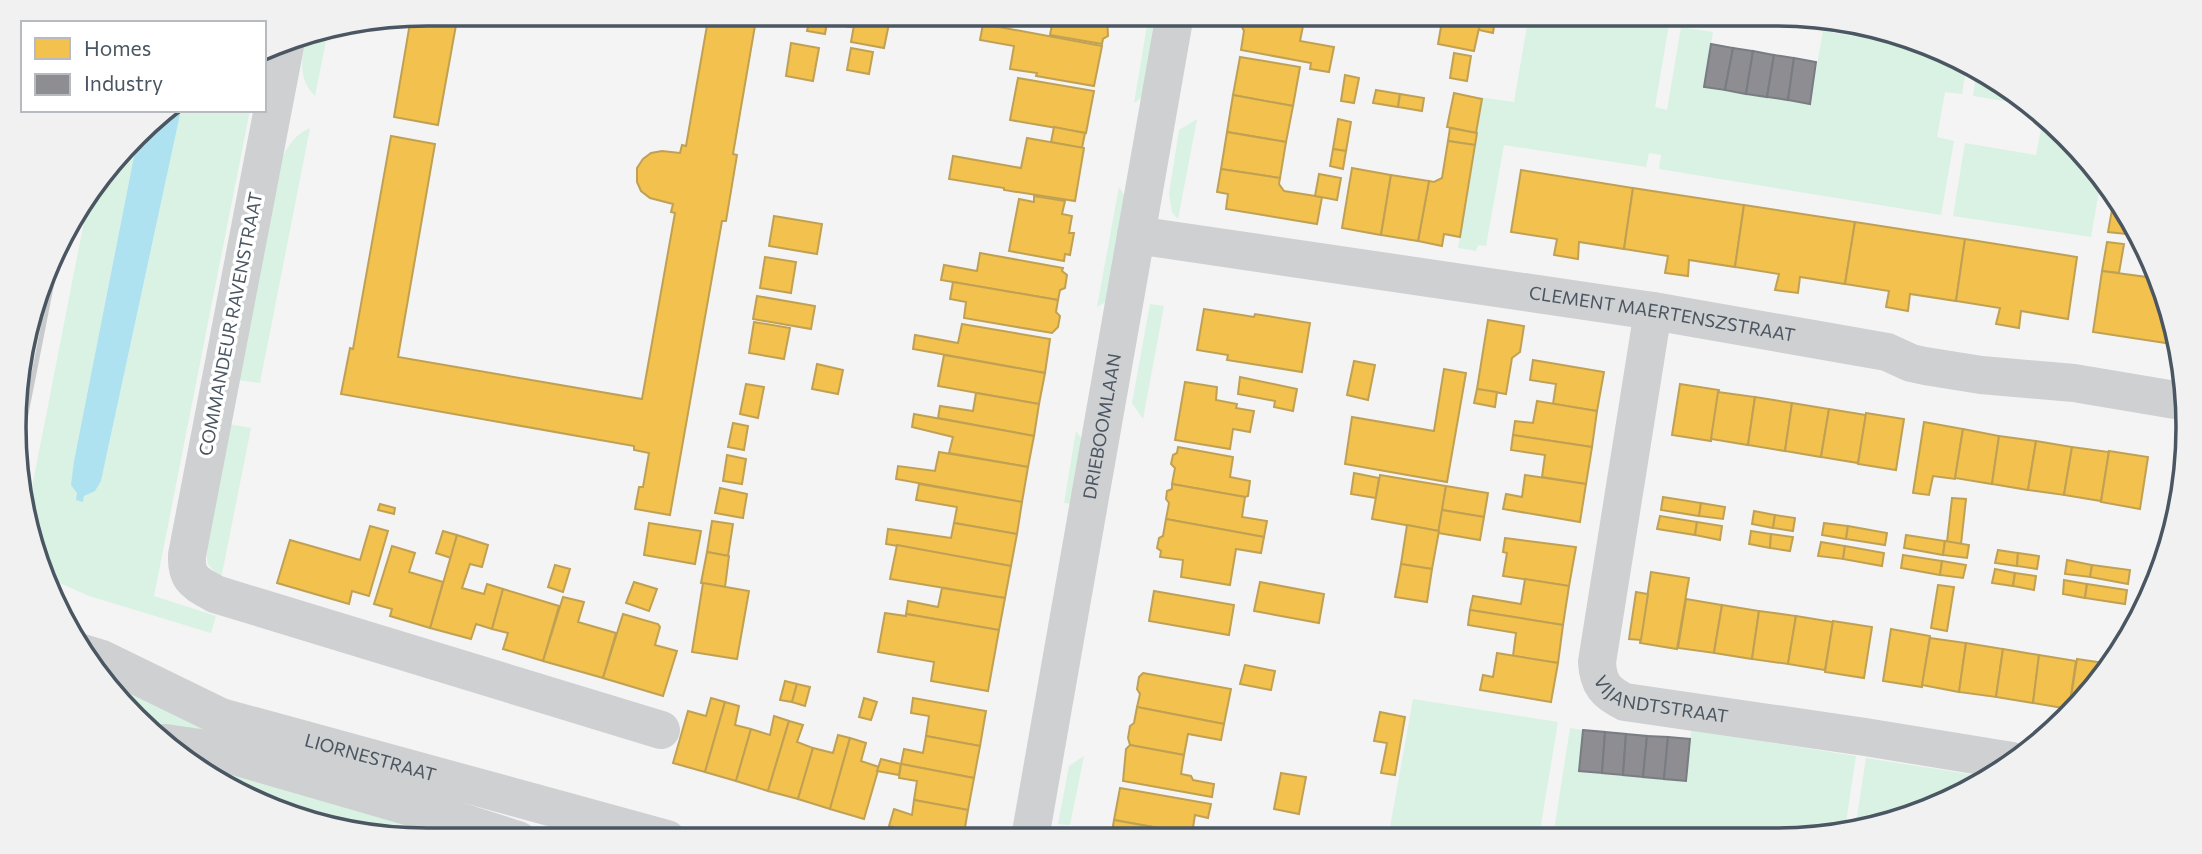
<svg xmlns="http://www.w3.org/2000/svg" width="2202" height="854" font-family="Commissioner,sans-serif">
  <rect width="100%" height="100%" fill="#f4f4f4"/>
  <g fill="#d9f2e3">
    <polygon points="1149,14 1160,14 1144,96 1134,103"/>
    <polygon points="1529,14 1614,14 1669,24 1655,107 1667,110 1681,27 1713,32 1705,81 1811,99 1823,31 1930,49 1966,70 1962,94 1945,92 1937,137 1954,141 1941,215 1659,169 1661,155 1649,153 1646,167 1504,145 1486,246 1478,245 1476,251 1458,248 1476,145 1471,144 1479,97 1514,102"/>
    <path d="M328,30l-13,66c-18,-18 -13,-39 -8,-62z"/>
    <polygon points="1976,75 2027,105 1973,96"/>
    <polygon points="181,110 250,110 154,596 216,616 211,633 89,596 51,579 26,518 89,196 138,136 74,461 77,493 83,501 84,496 101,481"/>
    <polygon points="2044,114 2100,185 2091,237 1953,216 1965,143 2036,155"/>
    <polygon points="1197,119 1178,219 1172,212 1169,194 1179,130"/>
    <path d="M310,128l-50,255 -23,-3 46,-224c6,-12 14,-23 27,-28z"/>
    <polygon points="1119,187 1126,198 1109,300 1097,307"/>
    <polygon points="1150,304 1164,306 1143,419 1132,403"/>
    <polygon points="229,424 251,428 221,579 208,564 205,549"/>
    <polygon points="1076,431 1085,443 1075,504 1064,503"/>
    <polygon points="104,678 244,734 184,732 149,726"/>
    <polygon points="1413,699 1558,722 1539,837 1388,838"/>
    <polygon points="1570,728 1583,730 1580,771 1686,781 1691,730 1856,756 1845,829 1851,830 1829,836 1553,837"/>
    <polygon points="1084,756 1070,825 1058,824 1069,766"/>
    <polygon points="181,758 480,840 427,840 295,818"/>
    <polygon points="1866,758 1988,777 1957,798 1855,829"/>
  </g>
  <polygon fill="#aee2f0" points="165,110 181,110 101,481 95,491 84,496 83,502 76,500 77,493 71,485 74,461 138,136 155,116"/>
  <g fill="#f2c14e" stroke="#c0a154" stroke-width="2">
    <polygon points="427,14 458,14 438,125 394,117 411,17"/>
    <polygon points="709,14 757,14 733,154 737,155 726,221 722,221 670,515 635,509 639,487 643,487 649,453 634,450 634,446 341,394 350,348 353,349 391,136 435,144 398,357 642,399 675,213 671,212 673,204 650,198 641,191 637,182 637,168 643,159 651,153 662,151 680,153 682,145 686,146"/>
    <polygon points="811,14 854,14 851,27 827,23 825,34 807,31"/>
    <polygon points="856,14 891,14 884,48 851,42"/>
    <polygon points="1054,14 1107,14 1108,36 1103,39 1102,44 1050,35"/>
    <polygon points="1247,14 1278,14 1321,21 1320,23 1304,21 1300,41 1334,47 1329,72 1310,69 1311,63 1241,50 1244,31 1241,25"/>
    <polygon points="1278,14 1322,14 1321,21"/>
    <polygon points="1481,14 1496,14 1493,33 1479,30"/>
    <polygon points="1462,15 1481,19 1474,51 1438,44 1442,21 1461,24"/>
    <polygon points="983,24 1102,46 1094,86 1036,76 1037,73 1010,69 1014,46 980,40"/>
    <polygon points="791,43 819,48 813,81 786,76"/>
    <polygon points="851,48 873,52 869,74 847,70"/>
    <polygon points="1454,53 1471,56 1467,81 1450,78"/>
    <polygon points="1240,57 1300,67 1293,106 1233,95"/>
    <polygon points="1345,75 1359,78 1354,103 1341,101"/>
    <polygon points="1018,78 1094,91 1086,133 1010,120"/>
    <polygon points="1376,90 1400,94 1398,107 1373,103"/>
    <polygon points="1454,93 1482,99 1476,133 1447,127"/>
    <polygon points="1400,94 1424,98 1422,111 1398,107"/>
    <polygon points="1233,95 1293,106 1286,142 1227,132"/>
    <polygon points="1338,119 1351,122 1346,151 1333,149"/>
    <polygon points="1054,127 1085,133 1082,148 1051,142"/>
    <polygon points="1450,128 1477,133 1475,145 1448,141"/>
    <polygon points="1227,132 1286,142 1280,178 1221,169"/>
    <polygon points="1027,138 1084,148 1075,201 1004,190 1004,188 949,179 953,156 1021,168"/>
    <polygon points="1448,141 1475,145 1460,237 1444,234 1442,246 1418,241 1429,181 1434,182 1442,178"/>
    <polygon points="1333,149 1346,151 1343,169 1330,166"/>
    <polygon points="1352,168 1391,175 1381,235 1342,228"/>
    <polygon points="1221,169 1280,178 1279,184 1284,191 1322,197 1317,224 1226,209 1228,194 1217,192"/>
    <polygon points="1521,170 1633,188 1624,249 1579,242 1578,259 1554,255 1557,239 1511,232"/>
    <polygon points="1319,174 1341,178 1337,200 1315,196"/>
    <polygon points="1391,175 1429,181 1418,241 1381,235"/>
    <polygon points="1633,188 1744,205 1735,267 1689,260 1688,276 1665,273 1668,256 1624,249"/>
    <polygon points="1034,196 1065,201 1062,214 1072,216 1069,233 1074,233 1070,255 1065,254 1064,261 1009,251 1019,199 1034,202"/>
    <polygon points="2113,204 2128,221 2126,234 2108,232"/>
    <polygon points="1744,205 1855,222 1845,284 1800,277 1798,293 1775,290 1779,274 1735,267"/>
    <polygon points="774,216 822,224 817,254 769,246"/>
    <polygon points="1855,222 1965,239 1956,301 1910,294 1908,311 1886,307 1889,291 1845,284"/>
    <polygon points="1965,239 2077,257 2068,319 2021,311 2019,328 1996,324 2000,308 1956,301"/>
    <polygon points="2107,242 2124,244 2119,273 2102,271"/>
    <polygon points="980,253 1063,268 1062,271 1067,275 1065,288 1060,290 1058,300 941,280 944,265 977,271"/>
    <polygon points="765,257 796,262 791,293 760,288"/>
    <polygon points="2102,271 2154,278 2172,344 2093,332"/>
    <polygon points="953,282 1058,300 1056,312 1060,316 1058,327 1052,333 964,318 966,302 950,299"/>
    <polygon points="757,296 815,306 811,329 753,319"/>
    <polygon points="1204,309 1254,317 1255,314 1310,323 1302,372 1227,360 1228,355 1197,350"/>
    <polygon points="1488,320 1524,326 1520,352 1512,358 1506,394 1477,389"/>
    <polygon points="754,322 790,328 784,359 749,353"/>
    <polygon points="962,324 1050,339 1045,373 913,349 915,335 958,343"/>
    <polygon points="944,355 1045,373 1039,404 938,386"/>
    <polygon points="1533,360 1604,372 1597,411 1553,404 1556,384 1530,380"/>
    <polygon points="1354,361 1375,365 1368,400 1347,395"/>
    <polygon points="817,364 843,370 838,394 812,389"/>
    <polygon points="1444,369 1466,373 1447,482 1345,464 1352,417 1434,431"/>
    <polygon points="1240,377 1297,389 1293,411 1274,407 1275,401 1238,394"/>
    <polygon points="1185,382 1217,387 1216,400 1237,404 1236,408 1254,411 1250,432 1233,429 1230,449 1175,440"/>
    <polygon points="746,384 764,387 758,418 740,414"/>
    <polygon points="1680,384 1719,390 1711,441 1672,435"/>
    <polygon points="1477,389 1497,392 1495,407 1474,403"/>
    <polygon points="1718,392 1755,397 1748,445 1711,439"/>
    <polygon points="976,393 1039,404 1034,436 938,418 940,406 973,411"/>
    <polygon points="1755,397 1792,403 1785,451 1748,445"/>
    <polygon points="1537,401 1597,411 1592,447 1513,435 1515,421 1533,423"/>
    <polygon points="1792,403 1829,409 1821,457 1785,451"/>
    <polygon points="1829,409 1866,415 1858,463 1821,457"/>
    <polygon points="1866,413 1904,419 1896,470 1858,464"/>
    <polygon points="914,414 1034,436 1028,467 949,453 953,437 912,427"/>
    <polygon points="1924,422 1963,429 1955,479 1933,476 1929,495 1913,493"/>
    <polygon points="733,423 748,426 744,450 728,447"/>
    <polygon points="1963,429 1999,436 1992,484 1955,478"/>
    <polygon points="1513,435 1592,447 1586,484 1542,477 1545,455 1511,450"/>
    <polygon points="1999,436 2036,441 2028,490 1992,484"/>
    <polygon points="2036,441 2072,447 2064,495 2028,490"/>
    <polygon points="1178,447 1233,457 1230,477 1250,481 1248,496 1245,497 1172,484 1175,468 1171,464 1173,455 1177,453"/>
    <polygon points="2072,447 2109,452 2101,501 2064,495"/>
    <polygon points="2109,451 2148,457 2140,509 2101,502"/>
    <polygon points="939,452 1028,467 1022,502 896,479 898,466 935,471"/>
    <polygon points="727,455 746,459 742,484 723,481"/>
    <polygon points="1354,473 1379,478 1376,498 1351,494"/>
    <polygon points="1380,475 1446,486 1439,531 1372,519"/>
    <polygon points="1525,475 1586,484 1580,522 1503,509 1506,494 1522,497"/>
    <polygon points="919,484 1022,502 1017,534 954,523 957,507 916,500"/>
    <polygon points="1172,484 1245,497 1242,517 1267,521 1264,537 1166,519 1169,503 1166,499 1167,491 1172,489"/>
    <polygon points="1446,486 1488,493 1484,517 1442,510"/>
    <polygon points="720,488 747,494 743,518 715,513"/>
    <polygon points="1663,497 1701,503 1699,516 1661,510"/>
    <polygon points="1952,498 1966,499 1961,544 1947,542"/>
    <polygon points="1701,503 1725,507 1723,519 1699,516"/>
    <polygon points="380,504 395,508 394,514 378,510"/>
    <polygon points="1442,510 1484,517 1480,540 1438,533"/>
    <polygon points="1754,511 1775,515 1773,528 1752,524"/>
    <polygon points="1775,515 1795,518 1793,531 1773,528"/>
    <polygon points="1660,516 1697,522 1695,535 1657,529"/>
    <polygon points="1166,519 1264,537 1261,553 1236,549 1230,585 1181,577 1183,560 1160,557 1161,551 1157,548 1159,538 1163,536"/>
    <polygon points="712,521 733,524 728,556 707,552"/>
    <polygon points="1697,522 1722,526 1720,540 1695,535"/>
    <polygon points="649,523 701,531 695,564 644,555"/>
    <polygon points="954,523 1017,534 1011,566 886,544 888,529 951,538"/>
    <polygon points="1824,523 1848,526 1846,539 1822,535"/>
    <polygon points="1407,525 1439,531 1432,569 1401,564"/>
    <polygon points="370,526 388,531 369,596 352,591 349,604 277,583 290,540 360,560"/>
    <polygon points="1848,526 1887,533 1885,545 1846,539"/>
    <polygon points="443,531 457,535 451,558 436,553"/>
    <polygon points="1751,531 1771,534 1770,548 1749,544"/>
    <polygon points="1771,534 1793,537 1790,551 1770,548"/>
    <polygon points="457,535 488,545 482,567 470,564 462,588 484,594 487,584 503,589 492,629 476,624 471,639 430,628"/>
    <polygon points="1906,535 1945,541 1943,555 1904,548"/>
    <polygon points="1505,538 1576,547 1569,586 1503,576 1507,553 1503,552"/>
    <polygon points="1945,541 1969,545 1967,558 1943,555"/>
    <polygon points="1821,542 1845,546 1843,559 1818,556"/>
    <polygon points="897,545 1011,566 1005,598 890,579"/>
    <polygon points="392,546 415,553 409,572 443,582 430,628 390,616 392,609 374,604"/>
    <polygon points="1845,546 1884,553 1882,566 1843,559"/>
    <polygon points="1998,550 2018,553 2017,566 1995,563"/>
    <polygon points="707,552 729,556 725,587 701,583"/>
    <polygon points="2018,553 2039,556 2037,569 2017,566"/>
    <polygon points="1903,555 1942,561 1940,575 1901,568"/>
    <polygon points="2067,560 2092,565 2090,577 2065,574"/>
    <polygon points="1942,561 1966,565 1963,578 1940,575"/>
    <polygon points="1401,564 1432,569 1427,602 1395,597"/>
    <polygon points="555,565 570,569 563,592 548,587"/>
    <polygon points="2092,565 2130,570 2128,584 2090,577"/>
    <polygon points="1995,569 2015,573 2013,586 1992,583"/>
    <polygon points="1651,572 1689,578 1677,649 1640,643"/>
    <polygon points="2015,573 2036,576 2034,590 2013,586"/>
    <polygon points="1525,579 1569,586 1563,625 1470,610 1473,596 1521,604"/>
    <polygon points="2064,580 2087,584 2085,598 2063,594"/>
    <polygon points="634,582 657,589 649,611 626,603"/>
    <polygon points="1260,582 1324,594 1319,623 1254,611"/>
    <polygon points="703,583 749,591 737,659 692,652"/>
    <polygon points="2087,584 2127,590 2125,604 2085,598"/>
    <polygon points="1938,585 1954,587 1947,631 1931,628"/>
    <polygon points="942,588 1005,598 999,630 906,614 908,601 938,607"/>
    <polygon points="503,589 559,606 543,661 503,649 508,633 492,629"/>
    <polygon points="1154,591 1234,605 1229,635 1149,621"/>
    <polygon points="1636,592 1648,594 1641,640 1629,639"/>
    <polygon points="563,597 584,602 578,622 616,633 603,678 543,661"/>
    <polygon points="1686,599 1722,605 1714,653 1678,648"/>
    <polygon points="1722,605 1759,611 1752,659 1714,653"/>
    <polygon points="1470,610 1563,625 1558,663 1513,656 1516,633 1468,625"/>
    <polygon points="1759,611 1796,616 1788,664 1752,659"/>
    <polygon points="885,613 906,616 906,614 999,630 988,691 931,681 934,662 878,652"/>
    <polygon points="623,614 658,624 660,627 655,645 677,651 663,696 603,678"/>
    <polygon points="1796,616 1833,622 1825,670 1788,664"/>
    <polygon points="1833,621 1872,627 1864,678 1825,672"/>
    <polygon points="1891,629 1930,636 1922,687 1883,681"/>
    <polygon points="1930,638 1966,643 1959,692 1922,685"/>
    <polygon points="1966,643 2003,649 1996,697 1959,692"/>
    <polygon points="2003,649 2039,655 2033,703 1996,697"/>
    <polygon points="1497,653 1558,663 1551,702 1480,690 1483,675 1493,677"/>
    <polygon points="2039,655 2076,661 2069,709 2033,703"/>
    <polygon points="2077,659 2111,664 2071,710 2069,710"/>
    <polygon points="1245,665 1275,671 1271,690 1240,684"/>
    <polygon points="1143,673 1231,689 1224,724 1137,707 1140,694 1137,689 1139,677"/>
    <polygon points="785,681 797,684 792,702 780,700"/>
    <polygon points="797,684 810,687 805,706 792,702"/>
    <polygon points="711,698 725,702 705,772 673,763 688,711 706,716"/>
    <polygon points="864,698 877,702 871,720 859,717"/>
    <polygon points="913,698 986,711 980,746 926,736 929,716 911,713"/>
    <polygon points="725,702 739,706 735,725 751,729 736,781 705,772"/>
    <polygon points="1137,707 1224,724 1221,740 1188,734 1184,755 1130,745 1128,738 1130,726 1134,723"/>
    <polygon points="1380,712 1405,717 1395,775 1381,773 1387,743 1374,741"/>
    <polygon points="774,716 789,721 768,791 736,781 751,729 770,735"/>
    <polygon points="789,721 803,725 797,742 813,748 798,799 768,791"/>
    <polygon points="838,735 850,738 830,809 798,799 813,748 833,753"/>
    <polygon points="926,736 980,746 974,778 901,764 904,749 923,753"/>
    <polygon points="850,738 866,743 861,761 879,767 864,819 830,809"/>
    <polygon points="1130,745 1184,755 1181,774 1191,776 1193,780 1214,784 1212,797 1123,781 1126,749"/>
    <polygon points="881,759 901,764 899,775 877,771"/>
    <polygon points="901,764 974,778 968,810 914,800 917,781 899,778"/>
    <polygon points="1281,773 1306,777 1299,814 1274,809"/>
    <polygon points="1120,788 1211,804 1208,818 1195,815 1192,834 1114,820"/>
    <polygon points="914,800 968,810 963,839 932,839 889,826 894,809 912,815"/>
    <polygon points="1114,820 1192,834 1215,838 1111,838"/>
  </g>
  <g fill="#8d8d92" stroke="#797c83" stroke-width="2">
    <polygon points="1711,44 1733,48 1725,90 1704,87"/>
    <polygon points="1733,48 1753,51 1746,94 1725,90"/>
    <polygon points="1753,51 1774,55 1767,97 1746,94"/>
    <polygon points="1774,55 1794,58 1788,100 1767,97"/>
    <polygon points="1794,58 1816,62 1810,104 1788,100"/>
    <polygon points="1583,730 1605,732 1602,773 1579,771"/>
    <polygon points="1605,732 1626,734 1623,775 1602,773"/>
    <polygon points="1626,734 1647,736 1643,777 1623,775"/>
    <polygon points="1647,736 1668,737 1664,779 1643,777"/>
    <polygon points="1668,737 1690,739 1686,781 1664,779"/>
  </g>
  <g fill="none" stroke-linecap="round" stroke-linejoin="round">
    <g stroke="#ced0d2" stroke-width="38">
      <path d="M286,41l-99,514c-1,25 8,27 28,39l446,136"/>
      <path id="s1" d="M1136,235l517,76 234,41 24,11 14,3 56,9 93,8 113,19"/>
      <path id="s2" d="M1653,311l-56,351c1,22 9,31 28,40l240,35 147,24"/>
      <path id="s3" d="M82,653l20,6 119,58 446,122"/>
      <polyline points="165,743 214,750 452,819 518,840"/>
      <path id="s4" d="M1030,838l145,-824"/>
    </g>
    <polyline stroke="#c9cacc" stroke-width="5" points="20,444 57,257"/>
  </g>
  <g text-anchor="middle" stroke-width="7" stroke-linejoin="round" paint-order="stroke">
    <g font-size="18" fill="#4a5661" stroke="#fff">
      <text dy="6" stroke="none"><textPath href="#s1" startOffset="532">CLEMENT MAERTENSZSTRAAT</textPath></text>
      <text transform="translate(231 324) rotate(-79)" y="6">COMMANDEUR RAVENSTRAAT</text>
      <text dy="6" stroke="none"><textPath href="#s4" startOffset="418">DRIEBOOMLAAN</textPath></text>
      <text dy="6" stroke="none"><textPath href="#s2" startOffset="441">VIJANDTSTRAAT</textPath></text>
      <text dy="6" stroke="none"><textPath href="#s3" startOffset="308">LIORNESTRAAT</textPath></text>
    </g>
  </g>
  <path d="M0 0H2202V854H0ZM427 26H1775A401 401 0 0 1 2176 427V427A401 401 0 0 1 1775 828H427A401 401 0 0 1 26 427V427A401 401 0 0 1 427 26Z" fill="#f1f1f2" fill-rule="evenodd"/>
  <path fill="none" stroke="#4a5661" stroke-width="3.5" d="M427 26H1775A401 401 0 0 1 2176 427V427A401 401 0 0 1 1775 828H427A401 401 0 0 1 26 427V427A401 401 0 0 1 427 26Z"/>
  <rect x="21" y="21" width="245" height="91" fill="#ffffff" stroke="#b7bbc0" stroke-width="2"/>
  <rect x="35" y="38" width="35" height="21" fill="#f2c14e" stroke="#b7bbc0" stroke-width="2"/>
  <text x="84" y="56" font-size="21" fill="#4a5661">Homes</text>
  <rect x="35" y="74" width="35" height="21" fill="#8d8d92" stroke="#b7bbc0" stroke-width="2"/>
  <text x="84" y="91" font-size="21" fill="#4a5661">Industry</text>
</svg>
